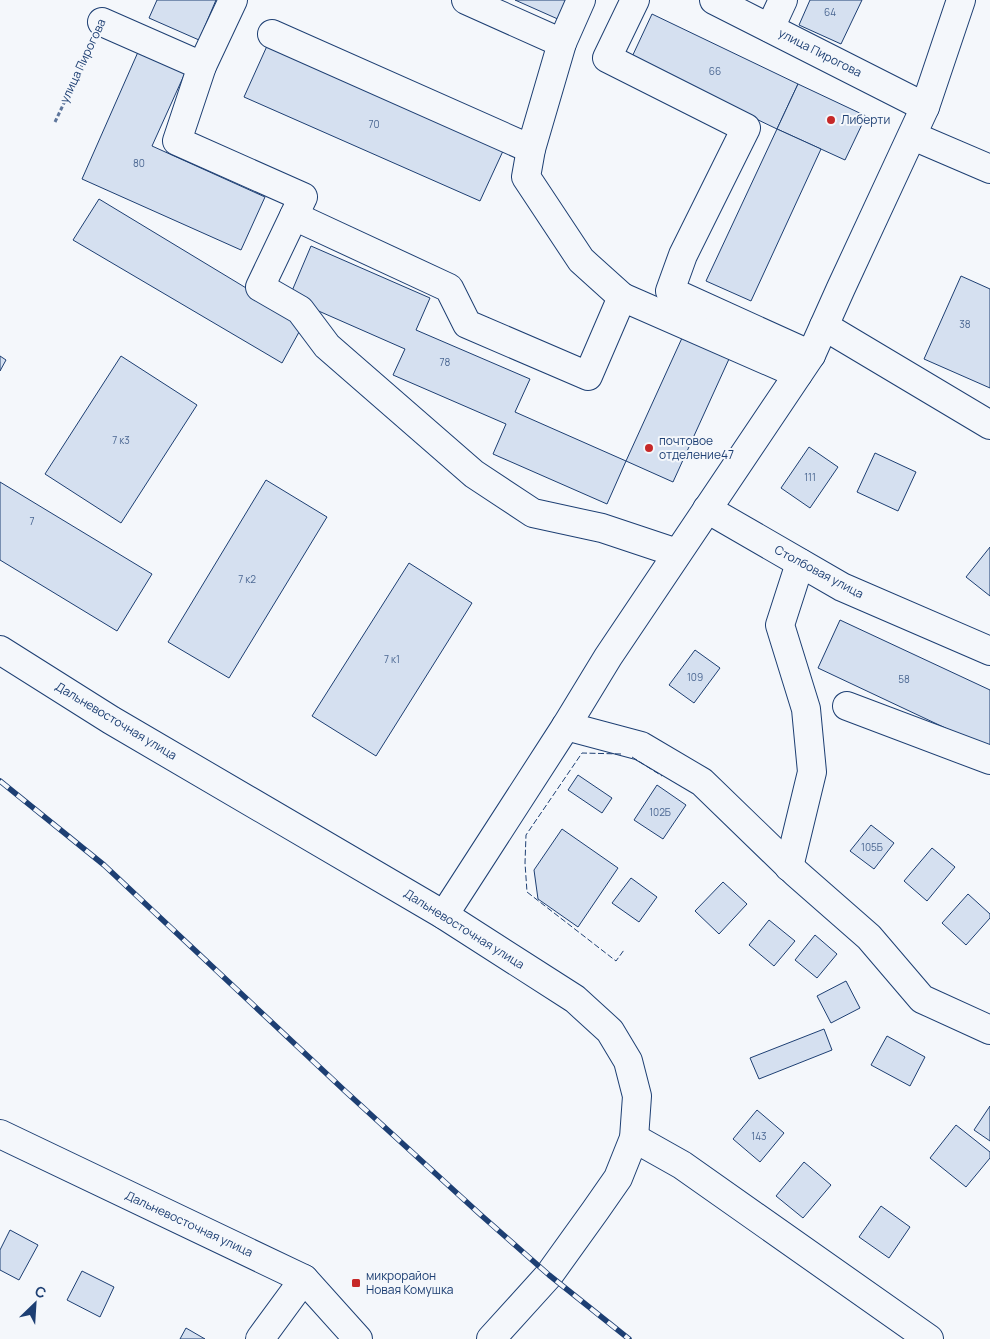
<svg xmlns="http://www.w3.org/2000/svg" width="990" height="1339" font-family="Manrope,sans-serif">
  <rect width="100%" height="100%" fill="#f4f7fb"/>
  <g fill="#d5e0f0" stroke="#1d3f73">
    <polygon points="157,0 216,0 199,40 149,18"/>
    <polygon points="515,0 569,0 560,20"/>
    <polygon points="810,0 862,0 841,44 799,25"/>
    <polygon points="652,14 798,84 777,129 631,59"/>
    <polygon points="267,46 503,151 480,201 244,97"/>
    <polygon points="138,52 185,73 152,146 265,197 241,250 82,179"/>
    <polygon points="798,84 866,116 845,160 777,129"/>
    <polygon points="777,129 821,149 751,301 706,281"/>
    <polygon points="99,199 304,323 282,363 73,240"/>
    <polygon points="311,246 430,298 416,330 530,379 515,412 626,461 607,504 493,454 506,424 393,375 405,349 289,298"/>
    <polygon points="961,276 990,289 990,388 924,359"/>
    <polygon points="682,338 729,359 673,482 626,461"/>
    <polygon points="0,356 6,360 0,371"/>
    <polygon points="121,356 197,405 121,523 45,474"/>
    <polygon points="809,447 838,467 810,508 781,488"/>
    <polygon points="875,453 916,472 898,511 857,492"/>
    <polygon points="266,480 327,517 229,678 168,642"/>
    <polygon points="0,482 152,574 117,631 0,560"/>
    <polygon points="990,547 990,596 966,577"/>
    <polygon points="409,563 472,603 376,756 312,716"/>
    <polygon points="840,620 990,690 990,749 818,668"/>
    <polygon points="695,650 720,668 694,703 669,685"/>
    <polygon points="578,775 612,798 602,813 568,790"/>
    <polygon points="657,785 686,805 663,839 634,820"/>
    <polygon points="871,825 894,843 874,869 850,851"/>
    <polygon points="562,829 618,868 578,927 538,899 534,870"/>
    <polygon points="932,848 955,867 927,901 904,881"/>
    <polygon points="631,878 657,897 639,922 612,903"/>
    <polygon points="723,882 747,904 719,934 695,911"/>
    <polygon points="968,894 990,914 990,918 966,945 942,923"/>
    <polygon points="769,920 795,941 774,966 749,945"/>
    <polygon points="815,935 837,954 817,978 795,960"/>
    <polygon points="846,981 860,1008 831,1023 817,996"/>
    <polygon points="824,1029 832,1050 759,1079 750,1058"/>
    <polygon points="887,1036 925,1057 910,1086 871,1065"/>
    <polygon points="990,1106 990,1141 974,1130"/>
    <polygon points="757,1110 784,1133 760,1162 733,1139"/>
    <polygon points="956,1125 990,1152 990,1158 966,1187 930,1158"/>
    <polygon points="804,1162 831,1185 803,1218 776,1196"/>
    <polygon points="881,1206 910,1227 889,1258 859,1237"/>
    <polygon points="10,1230 38,1245 19,1280 0,1270 0,1250"/>
    <polygon points="82,1271 114,1287 100,1317 67,1300"/>
    <polygon points="186,1328 205,1339 180,1339"/>
  </g>
  <g fill="none" stroke-linecap="round" stroke-linejoin="round">
    <defs>
      <g id="minor">
        <polyline points="233,0 202,66 177,141 303,197 260,287 300,310 327,346 474,474 533,513 602,528 677,553"/>
        <polyline points="466,0 562,43 581,0"/>
        <polyline points="635,0 607,58 746,128 683,255 670,291 811,355"/>
        <polyline points="714,0 925,107"/>
        <polyline points="102,22 202,66"/>
        <polyline points="770,28 783,0"/>
        <polyline points="272,34 531,149"/>
        <polyline points="562,43 531,149 526,177 581,260 622,297"/>
        <polyline points="913,136 990,169"/>
        <polyline points="294,216 449,288 467,324 588,376 622,297 798,374"/>
        <polyline points="824,326 990,425"/>
        <polyline points="707,509 842,587 990,651"/>
        <polyline points="0,650 111,720 444,915 575,999 610,1031 628,1061 637,1096 634,1138 618,1178 595,1211 549,1275 491,1339"/>
        <polyline points="847,706 990,760"/>
        <polyline points="566,726 641,746 702,782 796,873 869,937 922,999 990,1030"/>
        <polyline points="789,867 812,772 806,709 780,625 800,563"/>
        <polyline points="444,915 566,726 608,657 811,355 841,288 925,107 961,0"/>
        <polyline points="0,1134 304,1279 358,1339"/>
        <polyline points="634,1138 682,1165 929,1339"/>
        <polyline points="260,1339 304,1279"/>
      </g>
    </defs>
    <use href="#minor" stroke="#1d3f73" stroke-width="30"/>
    <polyline stroke="#5e769c" stroke-width="3" stroke-dasharray="4 2.5" stroke-linecap="butt" points="55,122 91,46"/>
    <use href="#minor" stroke="#f4f7fb" stroke-width="28"/>
    <defs>
      <polyline id="rail" points="0,781 104,865 345,1091 482,1216 549,1275 629,1339"/>
    </defs>
    <use href="#rail" stroke="#1d3f73" stroke-width="5.5"/>
    <use href="#rail" stroke="#f4f7fb" stroke-width="4" stroke-dasharray="11" stroke-linecap="butt"/>
    <g stroke="#1d3f73" stroke-width="1" stroke-dasharray="6 2.5" stroke-linecap="butt">
      <polyline points="621,754 582,753 526,835 525,863 527,892 616,961 624,950"/>
      <polyline points="632,757 662,776"/>
    </g>
  </g>
  <g fill="#c62828" stroke="#f4f7fb" stroke-width="2">
    <circle cx="831" cy="120" r="5"/>
    <circle cx="649" cy="448" r="5"/>
    <rect x="351" y="1278" width="10" height="10" rx="2.5"/>
  </g>
  <g text-anchor="middle" stroke-width="4" stroke-linejoin="round" paint-order="stroke">
    <g font-size="10" fill="#4b6792">
      <text x="830" y="16">64</text>
      <text x="715" y="75">66</text>
      <text x="374" y="128">70</text>
      <text x="139" y="167">80</text>
      <text x="965" y="328">38</text>
      <text x="445" y="366">78</text>
      <text x="121" y="444">7 к3</text>
      <text x="810" y="481">111</text>
      <text x="32" y="525">7</text>
      <text x="247" y="583">7 к2</text>
      <text x="392" y="663">7 к1</text>
      <text x="695" y="681">109</text>
      <text x="904" y="683">58</text>
      <text x="660" y="816">102Б</text>
      <text x="872" y="851">105Б</text>
      <text x="759" y="1140">143</text>
    </g>
    <g font-size="12" fill="#1d3f73" stroke="#f4f7fb">
      <text transform="translate(820 53) rotate(27)" y="4">улица Пирогова</text>
      <text transform="translate(83 61) rotate(-65)" y="4">улица Пирогова</text>
      <text transform="translate(819 572) rotate(28)" y="4">Столбовая улица</text>
      <text transform="translate(116 721) rotate(31)" y="4">Дальневосточная улица</text>
      <text transform="translate(464 929) rotate(32)" y="4">Дальневосточная улица</text>
      <text transform="translate(189 1224) rotate(25)" y="4">Дальневосточная улица</text>
    </g>
    <g font-size="12" fill="#1d3f73" stroke="#f4f7fb" text-anchor="start">
      <text x="841" y="124">Либерти</text>
      <text x="659" y="445">почтовое<tspan x="659" dy="14">отделение47</tspan></text>
      <text x="366" y="1280">микрорайон<tspan x="366" dy="14">Новая Комушка</tspan></text>
    </g>
  </g>
  <g transform="translate(35 1304) rotate(25)" stroke="#f4f7fb" stroke-width="4" paint-order="stroke">
  <path d="M0-4L9 19L0 12L-9 19Z" fill="#1d3f73"/>
  <text y="-8" font-size="14" font-weight="bold" text-anchor="middle" fill="#1d3f73">С</text>
  </g>
</svg>
